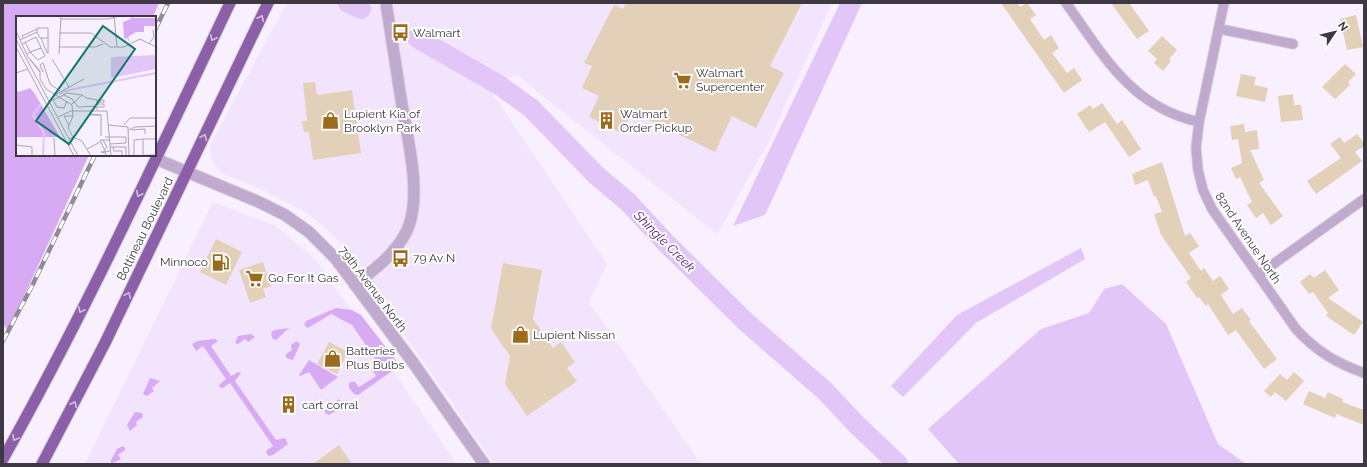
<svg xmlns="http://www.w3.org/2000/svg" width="1367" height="467" font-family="Raleway,sans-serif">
  <rect width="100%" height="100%" fill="#f8efff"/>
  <g fill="#f3e4fe">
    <polygon points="287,3 832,3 769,141 717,234 515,74 491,91 607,264 589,302 701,464 494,464 342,244 309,214 261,189 221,173 212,160 210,145"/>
    <polygon points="213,202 276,226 316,260 457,464 85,464"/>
  </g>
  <g fill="#d6abf4">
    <polygon points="3,3 159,3 153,17 17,17 17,155 89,155 8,331 3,324"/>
    <polygon points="336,308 352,310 361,315 398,363 395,369 358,395 354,394 349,388 349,383 354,381 359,387 376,376 371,368 378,363 352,325 331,314 308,328 304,325 306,321"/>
    <polygon points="289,328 276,340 273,339 271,333 274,330"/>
    <polygon points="251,334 255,337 248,342 245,339 238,344 235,343 238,336"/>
    <polygon points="215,339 218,341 211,346 231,376 238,372 241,373 235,381 276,440 285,438 288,444 273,455 269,456 266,453 267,450 273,446 230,383 223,388 219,387 220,384 226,379 203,346 196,351 192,344 197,341"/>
    <polygon points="297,341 300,344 293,360 286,358 286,354 292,350 291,345"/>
    <polygon points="309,360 338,377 321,390 309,372 300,376 299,375"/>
    <polygon points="150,378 160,381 152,388 154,391 147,396 143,394"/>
    <polygon points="339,399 342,403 342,407 329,415 325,413 325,410"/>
    <polygon points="135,412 142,413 143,417 136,422 137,425 130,431 127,425"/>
    <polygon points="123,446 125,448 125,450 118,455 121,459 111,464 111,460 117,449"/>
  </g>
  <g fill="#e3c6f8">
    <polygon points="840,3 862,3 765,215 733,226"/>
    <polygon points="1081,248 1085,259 976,323 903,397 891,386 957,315"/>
    <polygon points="1122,284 1166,324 1218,444 1246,464 959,464 928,429 1041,329 1089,313 1104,289"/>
  </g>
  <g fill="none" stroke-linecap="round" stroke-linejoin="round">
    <g stroke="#e3c6f8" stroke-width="20">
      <polyline points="348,3 361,9"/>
      <polyline points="417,38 499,85 531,108 596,175 628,202 666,243 746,322 824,390 857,425 898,464"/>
    </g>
  </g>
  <g fill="#e3d0b8">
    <polygon points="626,3 802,3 770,66 784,73 756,128 732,116 715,152 632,112 622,133 589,117 599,96 582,88 592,66 584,63 614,5 623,9"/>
    <polygon points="1001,3 1017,3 1020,7 1027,3 1036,15 1030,19 1044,40 1051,35 1059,48 1052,53 1067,73 1074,68 1082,80 1064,93"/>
    <polygon points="1111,3 1129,3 1149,31 1137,39"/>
    <polygon points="1356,15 1363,47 1347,50 1340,19"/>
    <polygon points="1162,36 1177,50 1169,59 1171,61 1163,71 1154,63 1157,59 1148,51"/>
    <polygon points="1345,64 1356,74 1348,82 1350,85 1335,99 1322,87"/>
    <polygon points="1241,74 1256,77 1254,85 1268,88 1265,102 1236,96"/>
    <polygon points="315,82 317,95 352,90 361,153 313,160 309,132 304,132 302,121 307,121 303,83"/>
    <polygon points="1293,94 1294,105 1301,105 1303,120 1281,122 1278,96"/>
    <polygon points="1102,103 1117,124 1122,120 1141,149 1129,157 1105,122 1089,132 1077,114 1090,105 1093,109"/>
    <polygon points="1244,124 1245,132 1257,130 1259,149 1250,150 1264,180 1259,183 1283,216 1271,225 1263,213 1256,218 1247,205 1252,202 1240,177 1236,179 1231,168 1242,163 1238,139 1232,140 1230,126"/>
    <polygon points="1357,134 1364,143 1364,146 1355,152 1362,161 1316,194 1307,181 1341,158 1330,144 1340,137 1344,143"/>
    <polygon points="1162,162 1185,236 1190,233 1199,246 1189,253 1201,271 1204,268 1213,281 1220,276 1229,289 1221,295 1233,314 1242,308 1251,320 1249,321 1277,359 1264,369 1236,330 1228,335 1208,304 1206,306 1199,297 1197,298 1186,282 1191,278 1161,235 1154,214 1162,212 1156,196 1154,197 1148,180 1135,185 1132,174"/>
    <polygon points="216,239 242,252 226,285 200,272"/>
    <polygon points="263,262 271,286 263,289 266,297 250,303 239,270"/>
    <polygon points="503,263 542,270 533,319 553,348 561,342 575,362 567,368 577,381 527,416 505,384 510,356 491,329"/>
    <polygon points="1325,270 1339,290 1328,298 1363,322 1354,335 1326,316 1328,313 1313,292 1309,294 1300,282 1310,274 1314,278"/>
    <polygon points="329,342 348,352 337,374 317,364"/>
    <polygon points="1294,372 1304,381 1286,401 1275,392 1271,397 1264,391 1280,374 1287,380"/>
    <polygon points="1309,391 1325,398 1328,392 1343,399 1342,402 1364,410 1364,425 1336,414 1335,418 1303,404"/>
    <polygon points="339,445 352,464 313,464"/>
  </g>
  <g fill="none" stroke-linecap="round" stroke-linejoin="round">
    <defs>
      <g id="minor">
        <path d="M1066,3c38,53 65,104 133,119"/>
        <path d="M1224,3l-25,119 -3,26 2,22 5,20 9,19 84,120c20,22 40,34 68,44"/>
        <polyline points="1220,29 1293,44"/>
        <polyline points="1258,275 1364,199"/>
      </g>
      <g id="tertiary">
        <polyline points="156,159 259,202 285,215 309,232 336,259 414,364 484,464"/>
        <path d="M355,285c18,-15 37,-28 49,-49 21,-35 3,-98 -3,-137 -5,-32 -10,-64 -15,-96"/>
      </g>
      <g id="trunk">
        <path d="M3,459c83,-148 154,-303 227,-456"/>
        <polyline points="42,464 105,343 268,3"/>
      </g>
    </defs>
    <use href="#minor" stroke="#d3cad9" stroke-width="11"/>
    <use href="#tertiary" stroke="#d3cad9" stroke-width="13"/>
    <use href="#trunk" stroke="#d3cad9" stroke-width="13"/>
    <use href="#minor" stroke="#c0abcf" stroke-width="9"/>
    <use href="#tertiary" stroke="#c0abcf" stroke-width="11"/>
    <use href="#trunk" stroke="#8c60a8" stroke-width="11"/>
    <defs>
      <g id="rail">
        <polyline points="155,30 168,3"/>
        <polyline points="3,341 32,286 95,155"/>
      </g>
    </defs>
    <use href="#rail" stroke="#918a97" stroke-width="4.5"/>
    <use href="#rail" stroke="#fff" stroke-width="3" stroke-dasharray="9" stroke-linecap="butt"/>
  </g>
  <defs><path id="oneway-chevron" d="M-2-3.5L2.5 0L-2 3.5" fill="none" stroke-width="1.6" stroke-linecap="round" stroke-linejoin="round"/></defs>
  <g stroke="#d1bfdc">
    <use href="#oneway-chevron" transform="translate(261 18) rotate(-64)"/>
    <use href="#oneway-chevron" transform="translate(213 38) rotate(115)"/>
    <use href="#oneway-chevron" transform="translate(204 137) rotate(-64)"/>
    <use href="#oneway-chevron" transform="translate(139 194) rotate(116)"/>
    <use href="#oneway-chevron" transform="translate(128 295) rotate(-64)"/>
    <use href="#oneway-chevron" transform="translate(81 310) rotate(116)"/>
    <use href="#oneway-chevron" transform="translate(74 404) rotate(-63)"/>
    <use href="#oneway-chevron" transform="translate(15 438) rotate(119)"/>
  </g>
  <defs>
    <symbol id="bus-bare" viewBox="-9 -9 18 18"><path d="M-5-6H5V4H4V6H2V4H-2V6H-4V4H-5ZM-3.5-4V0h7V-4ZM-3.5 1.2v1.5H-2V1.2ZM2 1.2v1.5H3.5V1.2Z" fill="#9c6c1e" stroke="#fff" stroke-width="2.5" paint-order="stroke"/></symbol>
    <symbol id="supermarket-bare" viewBox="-9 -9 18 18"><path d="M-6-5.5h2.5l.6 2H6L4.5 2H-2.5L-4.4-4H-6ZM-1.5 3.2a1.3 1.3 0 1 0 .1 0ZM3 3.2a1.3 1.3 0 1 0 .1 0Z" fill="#9c6c1e" stroke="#fff" stroke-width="2.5" paint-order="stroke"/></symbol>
    <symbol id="shop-bare" viewBox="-9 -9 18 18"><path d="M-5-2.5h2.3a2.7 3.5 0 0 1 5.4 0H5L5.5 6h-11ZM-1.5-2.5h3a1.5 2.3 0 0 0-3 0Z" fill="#9c6c1e" stroke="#fff" stroke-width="2.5" paint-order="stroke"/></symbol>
    <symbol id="building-bare" viewBox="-9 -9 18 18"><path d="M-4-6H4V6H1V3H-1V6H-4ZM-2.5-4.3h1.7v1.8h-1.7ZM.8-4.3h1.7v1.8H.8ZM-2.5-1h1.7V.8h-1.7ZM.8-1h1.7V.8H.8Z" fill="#9c6c1e" stroke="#fff" stroke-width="2.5" paint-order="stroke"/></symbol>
    <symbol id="fuel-bare" viewBox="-9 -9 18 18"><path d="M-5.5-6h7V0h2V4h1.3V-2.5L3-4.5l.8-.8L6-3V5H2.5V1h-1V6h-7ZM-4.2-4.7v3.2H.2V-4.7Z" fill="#9c6c1e" stroke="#fff" stroke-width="2.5" paint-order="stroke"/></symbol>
  </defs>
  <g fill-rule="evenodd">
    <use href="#bus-bare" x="388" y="20" width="25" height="25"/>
    <use href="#supermarket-bare" x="670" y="68" width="25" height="25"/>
    <use href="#shop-bare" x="318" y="108" width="25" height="25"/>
    <use href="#building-bare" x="594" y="108" width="25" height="25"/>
    <use href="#bus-bare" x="388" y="246" width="25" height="25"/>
    <use href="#fuel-bare" x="208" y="250" width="25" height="25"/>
    <use href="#supermarket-bare" x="242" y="266" width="25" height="25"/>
    <use href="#shop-bare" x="508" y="322" width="25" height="25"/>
    <use href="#shop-bare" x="320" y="346" width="25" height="25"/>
    <use href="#building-bare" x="276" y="392" width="25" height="25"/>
  </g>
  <g text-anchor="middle" stroke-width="4" stroke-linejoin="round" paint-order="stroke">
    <g font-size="12" fill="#3e3842" stroke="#fff" text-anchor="start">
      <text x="413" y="37">Walmart</text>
      <text x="696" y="77">Walmart<tspan x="696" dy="14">Supercenter</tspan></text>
      <text x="344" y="118">Lupient Kia of<tspan x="344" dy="14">Brooklyn Park</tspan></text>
      <text x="620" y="118">Walmart<tspan x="620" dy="14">Order Pickup</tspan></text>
      <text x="413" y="262">79 Av N</text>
      <text x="208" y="266" text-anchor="end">Minnoco</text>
      <text x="268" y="282">Go For It Gas</text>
      <text x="533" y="339">Lupient Nissan</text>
      <text x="346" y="355">Batteries<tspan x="346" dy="14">Plus Bulbs</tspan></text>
      <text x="302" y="409">cart corral</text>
    </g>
    <g font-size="12" fill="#3e3842" stroke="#fff">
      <text transform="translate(145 229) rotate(-64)" y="4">Bottineau Boulevard</text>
      <text transform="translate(1248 238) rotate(56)" y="4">82nd Avenue North</text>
      <text transform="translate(373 289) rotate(53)" y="4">79th Avenue North</text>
    </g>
    <g font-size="13" font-style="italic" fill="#5c1c7c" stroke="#fff">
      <text transform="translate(665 241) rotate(45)" y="5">Shingle Creek</text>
    </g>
  </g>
  <g transform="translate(16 16)">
    <rect width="140" height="140" fill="#f8efff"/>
    <path d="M115,0l2,2h23v8h-12v6h-8l-8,5 2,5 -3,-4 -3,1 -1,-17 8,-3zM14,72l5,6 25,43h-44v-47l3,2z" fill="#d6abf4"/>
    <path d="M140,39v14l-45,9v-21z" fill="#e3c6f8"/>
    <path fill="none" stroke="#e3c6f8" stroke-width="2" d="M43,78l10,-4 87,-17M25,88l-8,11 11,18 -1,23"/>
    <path fill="none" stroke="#aea6b3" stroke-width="1" d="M98,0l3,31M45,3h47l11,-3M0,15l12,26 12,15M21,16v-4h11v10M43,17h32l19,14h14l16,-8 16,8M7,22l-1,-2 15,-7M25,22l6,15M0,23l62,117M4,24l17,-8 3,6h8v16M9,26l5,10 11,-4M6,28l14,-7 9,19 -7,4 -8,-8 -3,2M133,28l5,-7 -1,-7M0,31l58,109M43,31h36l8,-3M43,38l2,-38M14,43l10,12v8l6,10 26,16 1,11 -5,12 5,9 -4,2M36,43l17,28M27,56l-3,-7 3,-2 7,21 10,7M0,57l12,-4M39,79l29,-16M48,79l8,4 6,8 19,-1M44,81l-7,3 4,7 7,1 3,-7M44,81l7,-4 15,2M81,86h7v-2h-7v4h7v3h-7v3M56,88l10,-9 4,3 11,2M85,99l-12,-1 1,1h11v21M42,101l13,-6h36l4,45M93,109l19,2 1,29M108,109l6,-7h26M53,110l-5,-10h9M113,114l6,-3 21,-1M116,114l13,-1v5M57,121l9,4 9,15M89,121h21v6l-16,1M38,122l1,18M87,124l4,7 -3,3M0,129l16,2v9M94,131h16v9M97,131l1,4h8v5M71,133l13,-7M89,135l-5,-11h10M118,139v-15l9,-1M127,139v-16h13M90,140v-3l-5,-1 9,-1M95,140l45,-1"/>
    <path fill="#0f766e" fill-opacity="0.15" stroke="#0f766e" stroke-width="2" d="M87,10l32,23 -66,95 -33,-23z"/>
    <rect width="140" height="140" fill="none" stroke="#3e3842" stroke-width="2"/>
  </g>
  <rect width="1367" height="467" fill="none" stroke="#3e3842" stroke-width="8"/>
  <g transform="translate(1335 32) rotate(55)" stroke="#ffffff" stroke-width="3" paint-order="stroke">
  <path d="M0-3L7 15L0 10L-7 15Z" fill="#3e3842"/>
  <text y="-6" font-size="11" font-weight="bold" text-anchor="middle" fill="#3e3842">N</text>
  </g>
</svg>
